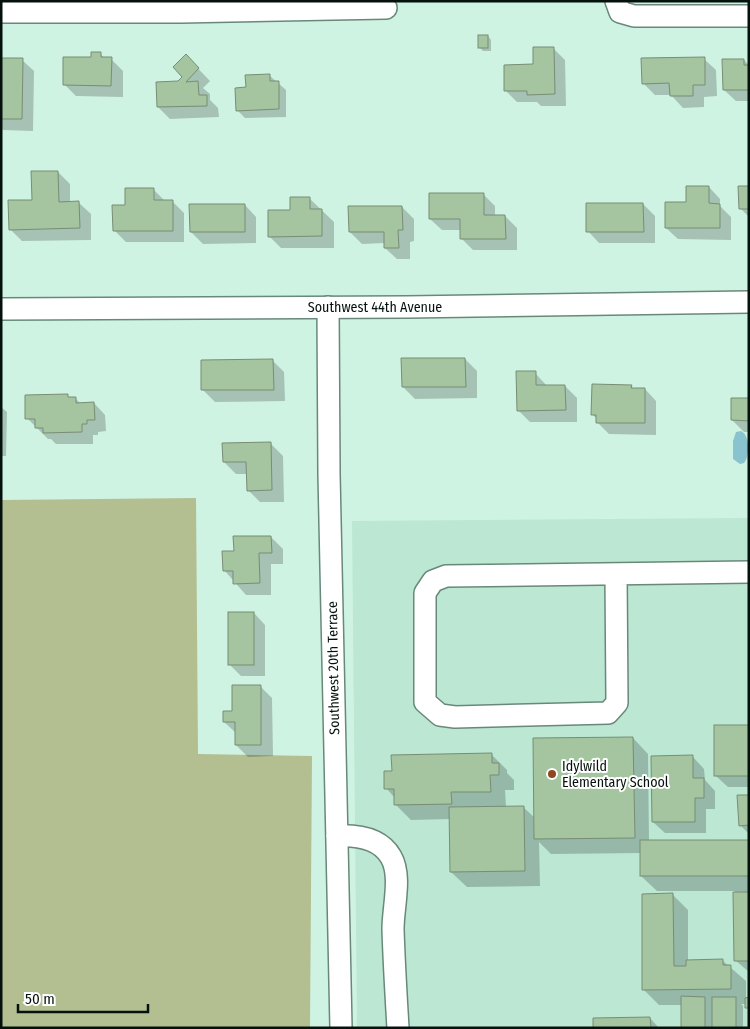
<svg xmlns="http://www.w3.org/2000/svg" width="750" height="1029" font-family="'Fira Sans Condensed',sans-serif">
  <rect width="100%" height="100%" fill="#cff3e2"/>
  <polygon fill="#bbe7d3" points="749,518 749,1028 357,1028 352,521"/>
  <polygon fill="#b3be91" points="196,498 198,754 312,756 310,1028 1,1028 1,500"/>
  <path fill="#88c3cf" d="M741,431c9,4 9,25 3,32l-4,1 -7,-5v-18l3,-9z"/>
  <g fill="#0003">
    <polygon points="488,36 491,40 491,51 483,51 479,47"/>
    <polygon points="553,48 565,60 566,106 541,106 537,102 517,102 505,90"/>
    <polygon points="100,53 105,59 111,59 123,71 123,97 76,96 64,84 92,58"/>
    <polygon points="186,56 210,81 203,88 210,94 210,100 218,108 219,117 170,119 158,107 184,77"/>
    <polygon points="1,59 22,60 34,71 33,131 3,130 1,129"/>
    <polygon points="704,59 716,70 717,96 704,97 704,107 683,108 671,95 655,95 643,83"/>
    <polygon points="744,60 749,65 749,101 736,101 724,90"/>
    <polygon points="270,76 286,90 286,117 245,118 237,110 247,89"/>
    <polygon points="58,172 70,184 70,203 79,203 91,214 91,240 22,241 10,229"/>
    <polygon points="709,187 720,199 720,206 731,217 731,240 678,239 666,228 687,203"/>
    <polygon points="749,187 749,217 740,208"/>
    <polygon points="153,189 165,201 172,201 184,213 184,242 126,242 114,230 126,206"/>
    <polygon points="483,194 495,206 495,216 505,216 517,228 517,250 473,250 461,238 461,230 442,230 430,219"/>
    <polygon points="309,198 334,222 334,248 281,248 269,236 291,211"/>
    <polygon points="643,204 655,216 655,243 599,243 588,231"/>
    <polygon points="245,205 256,217 256,243 203,244 191,232"/>
    <polygon points="402,207 414,219 414,241 410,242 410,259 397,259 385,248 385,243 362,244 350,232"/>
    <polygon points="465,359 477,371 477,398 415,399 403,387"/>
    <polygon points="273,361 284,372 285,401 215,402 203,390"/>
    <polygon points="535,373 547,386 565,386 577,398 577,422 530,422 518,410"/>
    <polygon points="631,386 634,389 645,389 656,401 656,435 609,434 597,422 597,419 592,414"/>
    <polygon points="67,395 71,399 76,399 81,404 94,403 105,415 106,431 98,432 98,435 93,435 93,444 56,444 51,439 48,439 27,418"/>
    <polygon points="749,399 749,432 744,432 732,420"/>
    <polygon points="1,407 7,412 6,456 1,456"/>
    <polygon points="271,444 283,456 284,502 260,502 248,490 247,474 236,474 224,462"/>
    <polygon points="271,537 283,549 283,564 271,564 271,595 246,595 224,570 235,553"/>
    <polygon points="254,613 265,625 265,676 241,676 229,664"/>
    <polygon points="260,686 272,698 273,756 248,757 236,745 236,733 224,722"/>
    <polygon points="749,726 749,787 728,787 716,776"/>
    <polygon points="633,738 648,754 649,841 749,841 749,972 735,960 735,891 657,891 641,876 641,853 551,854 539,842 540,886 467,887 451,872 450,819 411,820 396,805 395,798 386,788 491,754 507,770 507,773 514,780 514,790 505,790 506,807 523,807 535,818"/>
    <polygon points="693,757 704,769 705,780 715,791 715,809 706,809 706,833 665,833 653,822"/>
    <polygon points="749,796 749,833 748,833 740,825"/>
    <polygon points="673,895 688,910 688,961 723,961 746,981 746,999 749,999 749,1010 746,1004 741,1004 743,1006 743,1028 683,1028 682,1005 659,1005 643,989"/>
    <polygon points="650,1018 659,1028 594,1028"/>
  </g>
  <g fill="#a4c5a0" stroke="#788d75">
    <rect x="478" y="35" width="10" height="13"/>
    <polygon points="533,47 554,47 555,94 527,95 527,91 504,91 504,65 533,64"/>
    <polygon points="91,52 101,52 101,57 112,57 111,86 63,85 63,57 91,57"/>
    <polygon points="186,54 199,68 186,82 198,81 199,95 207,95 207,106 157,107 156,82 178,81 182,77 173,67"/>
    <polygon points="705,57 705,85 693,85 693,96 670,96 669,83 642,84 641,58"/>
    <polygon points="1,58 23,58 22,119 1,119"/>
    <polygon points="722,59 744,59 744,65 749,65 749,90 723,90"/>
    <polygon points="270,74 270,81 279,81 279,109 236,111 235,88 246,87 245,75"/>
    <polygon points="31,171 58,171 59,202 79,201 80,228 9,230 8,200 32,200"/>
    <polygon points="686,186 709,186 709,203 720,204 720,228 665,228 665,202 686,202"/>
    <polygon points="738,186 749,186 749,209 739,209"/>
    <polygon points="125,188 154,188 154,200 173,200 173,231 113,231 112,205 125,205"/>
    <polygon points="429,193 484,193 484,215 505,215 506,239 460,239 460,219 429,219"/>
    <polygon points="290,197 310,197 310,209 322,209 322,236 268,237 268,210 290,210"/>
    <polygon points="586,203 643,203 644,232 586,232"/>
    <polygon points="189,204 245,204 245,232 190,232"/>
    <polygon points="348,206 402,206 403,230 398,230 399,248 384,248 384,232 349,232"/>
    <polygon points="401,358 465,358 466,387 402,387"/>
    <polygon points="273,359 274,390 201,390 201,360"/>
    <polygon points="516,371 536,371 536,385 565,385 566,410 517,411"/>
    <polygon points="592,384 632,385 631,388 645,388 645,423 596,423 596,415 591,415"/>
    <polygon points="68,394 68,397 76,397 76,403 94,402 95,420 87,420 87,424 82,424 82,432 43,433 43,428 35,428 35,419 25,419 25,395"/>
    <polygon points="731,398 749,398 749,421 731,420"/>
    <polygon points="271,442 272,490 247,491 246,462 223,462 222,443"/>
    <polygon points="233,536 271,536 272,553 259,553 260,583 233,584 233,571 223,571 222,551 234,551"/>
    <rect x="228" y="612" width="26" height="53"/>
    <polygon points="232,685 261,685 261,745 235,745 235,722 223,722 223,711 232,711"/>
    <rect x="714" y="725" width="35" height="51"/>
    <polygon points="633,737 635,838 534,839 533,738"/>
    <polygon points="492,753 492,763 499,763 499,775 490,775 491,792 451,792 452,804 394,805 394,789 384,789 384,771 392,771 391,755"/>
    <polygon points="693,755 693,778 704,778 704,798 695,798 695,822 652,822 651,756"/>
    <polygon points="737,795 749,795 749,825 739,826"/>
    <polygon points="524,806 525,871 450,872 449,807"/>
    <rect x="640" y="840" width="109" height="36"/>
    <polygon points="733,892 749,892 749,961 734,961"/>
    <polygon points="673,893 674,966 686,966 686,960 723,959 723,965 731,965 731,989 642,990 642,894"/>
    <polygon points="681,996 705,997 705,1028 681,1028"/>
    <rect x="712" y="997" width="24" height="31"/>
    <polygon points="749,997 749,1008 745,1008 745,998"/>
    <polygon points="650,1017 651,1028 593,1028 593,1018"/>
  </g>
  <g fill="none" stroke-linecap="round" stroke-linejoin="round">
    <defs>
      <g id="minor">
        <polyline points="616,1 620,12 634,16 749,16"/>
        <polyline points="1,12 181,12 386,8"/>
        <polyline points="328,307 329,474 341,1028"/>
        <polyline points="1,309 407,307 749,302"/>
        <polyline points="616,574 617,703 608,713 455,717 440,715 425,702 425,593 433,581 446,576 749,572"/>
        <path d="M337,836c20,-1 43,2 54,21 11,19 2,50 2,72 1,33 3,66 5,99"/>
      </g>
    </defs>
    <use href="#minor" stroke="#68897a" stroke-width="24"/>
    <use href="#minor" stroke="#fff" stroke-width="21"/>
  </g>
  <circle fill="#8d481f" stroke="#fff" stroke-width="2" cx="552" cy="774" r="5"/>
  <g text-anchor="middle" stroke-width="4" stroke-linejoin="round" paint-order="stroke">
    <g font-size="14" fill="#05110c" stroke="#fff">
      <text x="375" y="312">Southwest 44th Avenue</text>
      <text transform="translate(333 668) rotate(-91)" y="5">Southwest 20th Terrace</text>
    </g>
    <g font-size="14" fill="#05110c" stroke="#fff" text-anchor="start">
      <text x="562" y="771">Idylwild<tspan x="562" dy="16">Elementary School</tspan></text>
    </g>
  </g>
  <rect width="750" height="1029" fill="none" stroke="#05110c" stroke-width="5"/>
  <path d="M18 1004v8h130v-8" fill="none" stroke="#05110c" stroke-width="2.5"/>
  <text x="25" y="1004" font-size="15" fill="#05110c" stroke="#ffffff" stroke-width="4" paint-order="stroke">50 m</text>
</svg>
